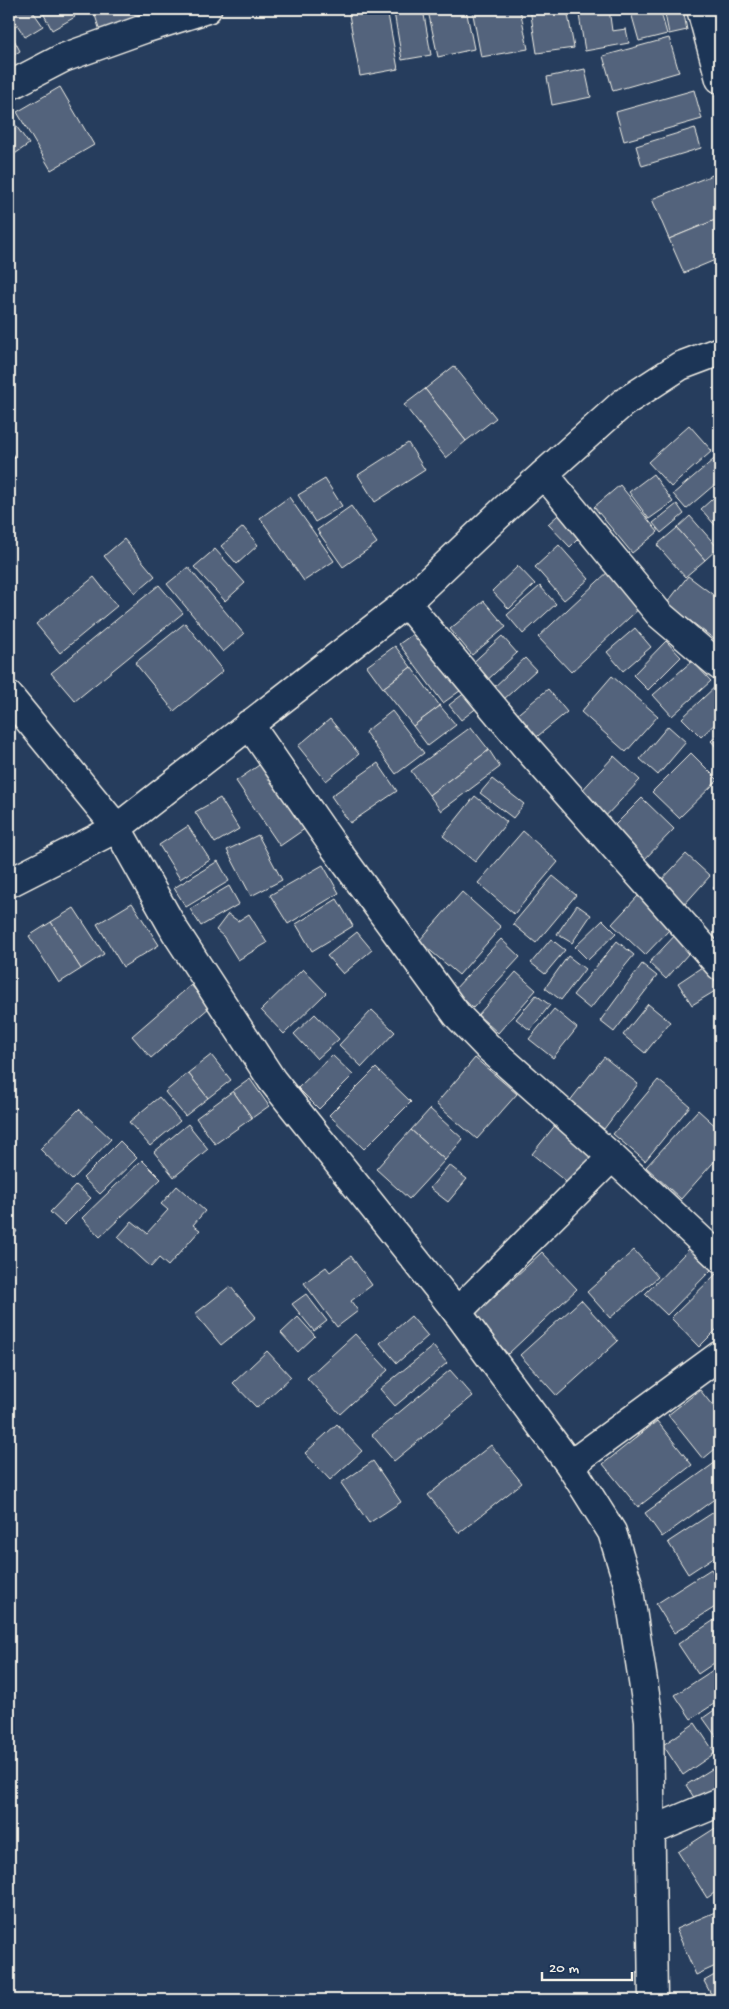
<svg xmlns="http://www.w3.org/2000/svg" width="729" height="2009" font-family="'Gochi Hand',sans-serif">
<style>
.building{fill:#52647b;stroke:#f4f1e8}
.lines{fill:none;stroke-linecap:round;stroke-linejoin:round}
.minor-casing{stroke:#f4f1e8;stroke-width:31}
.minor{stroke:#1d3557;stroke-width:28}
</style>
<rect width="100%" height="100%" fill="#263d5d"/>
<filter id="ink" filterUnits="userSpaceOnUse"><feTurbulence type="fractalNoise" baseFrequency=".02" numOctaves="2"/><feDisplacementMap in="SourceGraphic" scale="10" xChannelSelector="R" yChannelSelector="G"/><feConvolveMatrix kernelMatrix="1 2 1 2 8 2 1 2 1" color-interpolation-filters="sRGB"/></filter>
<g filter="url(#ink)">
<g class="building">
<path d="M9,9H31L43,26L25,37L9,12Z"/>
<path d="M41,9H70L75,17L52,30Z"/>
<path d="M93,9H143L146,17L100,31Z"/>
<path d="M348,9H387L398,69L360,76Z"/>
<path d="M412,9H423L431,55L402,60L394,12Z"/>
<path d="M440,9H466L474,49L438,57L428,11Z"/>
<path d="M472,9H520L528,49L481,57Z"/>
<path d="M530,9H567L574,48L537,53Z"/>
<path d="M578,9H609L612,31L626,29L629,43L585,51Z"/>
<path d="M630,9H660L667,34L639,41Z"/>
<path d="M664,9H683L687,30L669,34Z"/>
<path d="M9,30L20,51L9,58Z"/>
<path d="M669,38L679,72L613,91L603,56Z"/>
<path d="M585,69L591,97L552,105L547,77Z"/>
<path d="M60,87L94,145L51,170L17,112Z"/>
<path d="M694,90L702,119L624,141L616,112Z"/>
<path d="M9,116L29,144L9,158Z"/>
<path d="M695,128L701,148L642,166L636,146Z"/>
<path d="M715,174L720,187V218L669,239L652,199Z"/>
<path d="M720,218V258L684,273L669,239Z"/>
<path d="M454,366L496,418L466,441L425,389Z"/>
<path d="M425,389L466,441L446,458L404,405Z"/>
<path d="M689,425L712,451L671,487L648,462Z"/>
<path d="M408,443L425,470L375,502L358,475Z"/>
<path d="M9,450L15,457L9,463Z"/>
<path d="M720,454V480L686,509L673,494Z"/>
<path d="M653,474L673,502L649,519L629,492Z"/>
<path d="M325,479L342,506L315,522L298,495Z"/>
<path d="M620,485L658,532L632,553L594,507Z"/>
<path d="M720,492V531L701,509Z"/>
<path d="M289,497L334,561L304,581L260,518Z"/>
<path d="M677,504L684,514L661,533L653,523Z"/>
<path d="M351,506L377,543L343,567L317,530Z"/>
<path d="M567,507L588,529L570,547L548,524Z"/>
<path d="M690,516L718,548L705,560L677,528Z"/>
<path d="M243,527L258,545L237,564L221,546Z"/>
<path d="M677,528L705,560L685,577L657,545Z"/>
<path d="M124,539L155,576L135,593L104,556Z"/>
<path d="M559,545L589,579L564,600L535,567Z"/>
<path d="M215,549L245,583L225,601L194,567Z"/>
<path d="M518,566L535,584L509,609L492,591Z"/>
<path d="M188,567L244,634L223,652L167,584Z"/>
<path d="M611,569L644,604L571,672L538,637Z"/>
<path d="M688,576L720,600V639L718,642L667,603Z"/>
<path d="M94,577L117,606L60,653L36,624Z"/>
<path d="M159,585L183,613L75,701L51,673Z"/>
<path d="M540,586L556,604L523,634L507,615Z"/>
<path d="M484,601L506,627L472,655L450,629Z"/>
<path d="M185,623L223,671L174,711L135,663Z"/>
<path d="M635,628L651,647L623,671L607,652Z"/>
<path d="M420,629L464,688L443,703L399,644Z"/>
<path d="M502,636L517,653L484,683L469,666Z"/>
<path d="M666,641L681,657L648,690L633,675Z"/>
<path d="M395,646L411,667L383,688L367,666Z"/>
<path d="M525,658L536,670L503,700L492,689Z"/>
<path d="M692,661L711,681L672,716L653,695Z"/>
<path d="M411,667L440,706L413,726L383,688Z"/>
<path d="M612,676L658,716L626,752L581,712Z"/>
<path d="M720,682V719L701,737L682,718Z"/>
<path d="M548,689L567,712L533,740L514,717Z"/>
<path d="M466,692L478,707L461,720L449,705Z"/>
<path d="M440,706L456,725L428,746L413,726Z"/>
<path d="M392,711L424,753L396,774L365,732Z"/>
<path d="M330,719L359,754L326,781L298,746Z"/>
<path d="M668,726L686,742L658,775L640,759Z"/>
<path d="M471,727L489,750L429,795L411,771Z"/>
<path d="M720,732V751L711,741Z"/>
<path d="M489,750L500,767L441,811L429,795Z"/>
<path d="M691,753L718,780L679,818L652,792Z"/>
<path d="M614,756L640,780L601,821L576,797Z"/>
<path d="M265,761L309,826L280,846L236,781Z"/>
<path d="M378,763L397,791L350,823L331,796Z"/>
<path d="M492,779L524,804L513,818L480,793Z"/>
<path d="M9,783L14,792L9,796Z"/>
<path d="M475,796L507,822L475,862L443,836Z"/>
<path d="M220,798L239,829L215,843L195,812Z"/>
<path d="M642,798L674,829L639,865L607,833Z"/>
<path d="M188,826L210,860L180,879L159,845Z"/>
<path d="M523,831L558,862L514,914L478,883Z"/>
<path d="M258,835L282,880L251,896L227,850Z"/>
<path d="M686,854L710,876L684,905L659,883Z"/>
<path d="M218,861L229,881L186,907L174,888Z"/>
<path d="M323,865L339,893L288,924L270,895Z"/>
<path d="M553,876L576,895L536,943L513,924Z"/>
<path d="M720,881V895L713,888Z"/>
<path d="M229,886L239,904L201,926L190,909Z"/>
<path d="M462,892L501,927L459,975L419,941Z"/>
<path d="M638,896L671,928L645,955L612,924Z"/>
<path d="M337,899L353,926L312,951L296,924Z"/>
<path d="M132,903L159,945L123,967L97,924Z"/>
<path d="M577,905L591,915L572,943L557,934Z"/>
<path d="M74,908L104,954L81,969L51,922Z"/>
<path d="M228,914L238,921L249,914L267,943L238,960L223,936L216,930Z"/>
<path d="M603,920L616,933L588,960L575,947Z"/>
<path d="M51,922L81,969L59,983L29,936Z"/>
<path d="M680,930L696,945L666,979L649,963Z"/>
<path d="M357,932L372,950L343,974L327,956Z"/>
<path d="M501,939L520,957L473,1008L454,990Z"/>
<path d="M551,939L565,950L545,974L531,963Z"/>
<path d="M617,941L634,955L590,1009L573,995Z"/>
<path d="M568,956L585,969L561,1000L545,988Z"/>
<path d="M642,964L657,976L614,1032L600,1021Z"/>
<path d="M705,965L720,988L692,1005L678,983Z"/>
<path d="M303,969L326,993L284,1034L261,1010Z"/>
<path d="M516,972L536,990L498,1033L478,1015Z"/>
<path d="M191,985L210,1007L151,1058L132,1036Z"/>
<path d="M536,995L550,1005L530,1030L516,1019Z"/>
<path d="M648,1004L670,1022L645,1053L623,1035Z"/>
<path d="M554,1009L577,1028L553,1058L529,1039Z"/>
<path d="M372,1010L395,1032L362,1067L339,1045Z"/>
<path d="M315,1014L339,1039L317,1059L294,1034Z"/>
<path d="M211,1055L231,1080L208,1098L188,1073Z"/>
<path d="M332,1055L353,1075L319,1109L298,1088Z"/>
<path d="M604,1057L638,1084L604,1129L569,1102Z"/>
<path d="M475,1058L517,1094L477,1139L436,1104Z"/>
<path d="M376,1068L411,1102L364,1149L329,1115Z"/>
<path d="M188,1073L208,1098L185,1116L165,1092Z"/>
<path d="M250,1079L269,1106L252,1118L233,1091Z"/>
<path d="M658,1080L690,1106L645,1161L613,1134Z"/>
<path d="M233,1091L252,1118L215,1144L196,1118Z"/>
<path d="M159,1097L180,1121L150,1146L129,1122Z"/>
<path d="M79,1109L111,1139L72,1180L40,1149Z"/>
<path d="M430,1109L463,1139L445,1160L411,1130Z"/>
<path d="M698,1110L720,1130V1155L681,1199L646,1167Z"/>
<path d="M557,1123L596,1155L571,1186L532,1154Z"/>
<path d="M188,1124L208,1149L174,1177L154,1152Z"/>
<path d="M411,1130L445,1160L409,1199L376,1169Z"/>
<path d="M120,1141L137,1158L100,1194L83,1178Z"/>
<path d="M142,1160L161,1179L100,1237L82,1218Z"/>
<path d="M449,1165L467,1179L448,1202L430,1188Z"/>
<path d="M76,1185L91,1198L64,1225L50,1212Z"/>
<path d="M177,1186L205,1211L193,1225L200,1230L168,1266L159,1258L151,1267L118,1237L132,1221L147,1233L168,1210L161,1204Z"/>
<path d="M9,1225L17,1231L9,1243Z"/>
<path d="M689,1249L711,1270L667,1315L645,1294Z"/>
<path d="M634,1250L658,1277L610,1318L587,1292Z"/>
<path d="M542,1252L577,1289L508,1354L473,1316Z"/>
<path d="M351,1256L372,1285L351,1301L358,1311L337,1327L304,1283L326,1267L330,1272Z"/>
<path d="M720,1270V1326L699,1347L671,1318Z"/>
<path d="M230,1286L256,1317L221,1345L195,1314Z"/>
<path d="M306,1294L327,1321L314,1331L292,1304Z"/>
<path d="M581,1300L618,1341L557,1396L520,1355Z"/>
<path d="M411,1316L428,1336L397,1363L380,1343Z"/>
<path d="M298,1317L315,1336L298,1352L281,1333Z"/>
<path d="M355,1334L388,1370L340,1414L307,1378Z"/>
<path d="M433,1346L447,1363L395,1406L380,1389Z"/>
<path d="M267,1351L291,1377L257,1408L233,1383Z"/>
<path d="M450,1370L473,1396L394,1461L372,1435Z"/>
<path d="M700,1390L720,1415V1445L703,1459L668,1415Z"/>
<path d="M657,1421L692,1465L638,1507L603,1464Z"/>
<path d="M337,1424L362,1451L330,1480L305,1453Z"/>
<path d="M491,1445L522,1483L459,1533L428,1495Z"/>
<path d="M373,1461L401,1502L369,1523L341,1483Z"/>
<path d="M716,1462L720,1469V1495L662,1537L645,1513Z"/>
<path d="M720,1508V1553L688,1574L668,1542Z"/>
<path d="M711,1569L720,1584V1604L674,1633L656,1604Z"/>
<path d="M719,1617L720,1659L698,1674L678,1644Z"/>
<path d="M720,1665V1681L713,1670Z"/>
<path d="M713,1670L720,1681V1700L691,1719L675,1695Z"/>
<path d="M720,1706V1742L703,1718Z"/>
<path d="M695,1723L715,1753L683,1775L663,1745Z"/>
<path d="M720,1764V1795L700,1807L686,1785Z"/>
<path d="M720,1825V1889L707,1898L678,1852Z"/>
<path d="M715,1912L720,1924V1964L696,1975L676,1929Z"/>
<path d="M720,1972V2000H714L704,1981Z"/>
</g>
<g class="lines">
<defs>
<g id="minor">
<path d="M701,9L720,79"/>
<path d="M9,86L63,58L144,29L207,9"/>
<path d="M544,474L660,615L720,666"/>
<path d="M406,603L527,748L720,966"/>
<path d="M9,696L117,828L175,931L272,1080L457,1312L570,1465L612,1532L628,1584L649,1720L653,2000"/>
<path d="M249,724L332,844L457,1015L487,1046L612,1157L720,1258"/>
<path d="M9,883L117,828L406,603L507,507L623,403L680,366L720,351"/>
<path d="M457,1312L612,1157"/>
<path d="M570,1465L720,1355"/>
<path d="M651,1831L720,1802"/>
</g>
</defs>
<use href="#minor" class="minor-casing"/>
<use href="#minor" class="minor"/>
</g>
</g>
<rect width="729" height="2009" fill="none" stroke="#1d3557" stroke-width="30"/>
<rect x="15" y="15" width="699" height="1979" fill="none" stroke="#f4f1e8" stroke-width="2" filter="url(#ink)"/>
<path d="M542 1972v8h90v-8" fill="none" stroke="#f4f1e8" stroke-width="2.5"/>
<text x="549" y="1972" font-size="15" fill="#f4f1e8" stroke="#1d3557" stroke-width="4" paint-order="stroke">20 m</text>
</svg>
